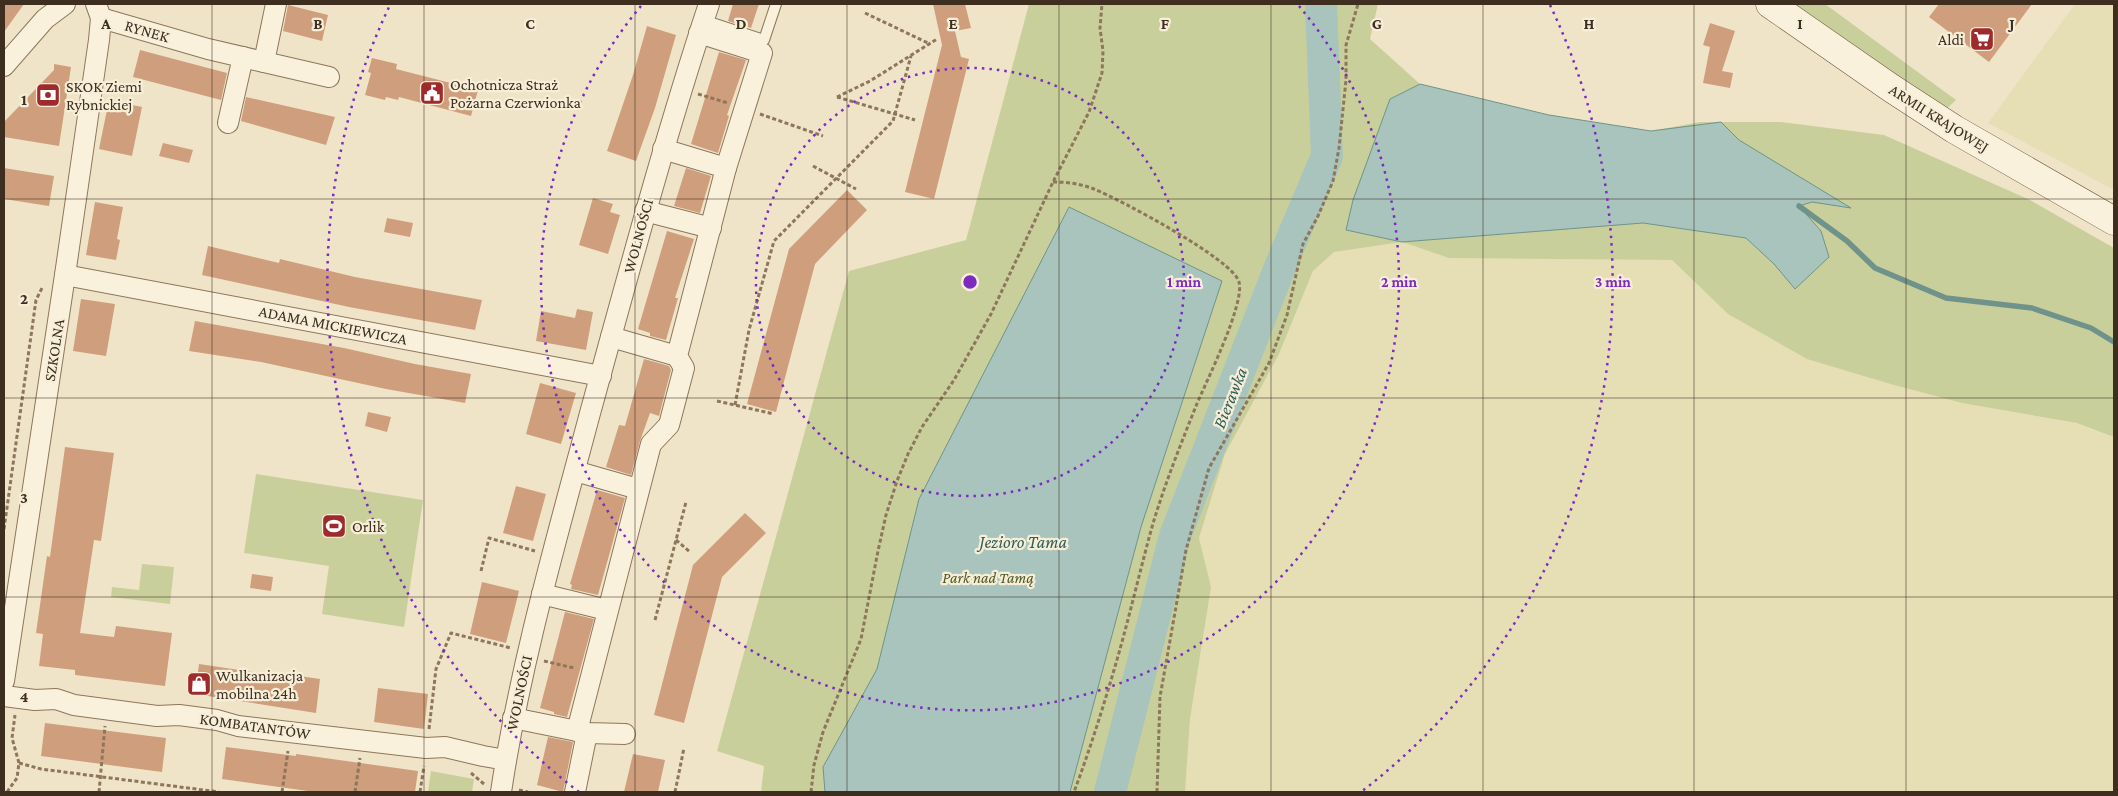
<svg xmlns="http://www.w3.org/2000/svg" width="2118" height="796" font-family="'Crimson Pro',serif">
<style>
.farmland{fill:#e6deb5}
.green{fill:#c9cf9b}
.water{fill:#a9c4bc;stroke:#6f938a}
.lines{fill:none;stroke-linecap:round;stroke-linejoin:round}
.stream{stroke:#6f938a;stroke-width:5.5}
.river{stroke:#a9c4bc;stroke-width:32}
.building{fill:#cf9f7d}
.lane-casing{stroke:#8d765c;stroke-width:12}
.street-casing{stroke:#8d765c;stroke-width:22}
.secondary-casing{stroke:#6f573f;stroke-width:29}
.path{stroke:#8d765c;stroke-width:3;stroke-dasharray:4 2.5;stroke-linecap:butt}
.lane{stroke:#faf1dc;stroke-width:10}
.street{stroke:#faf1dc;stroke-width:20}
.secondary{stroke:#faf1dc;stroke-width:28}
.grid{fill:none;stroke:#3d2e20;stroke-width:1;stroke-opacity:0.55}
.ring{fill:none;stroke:#7b2cbf;stroke-width:2.5;stroke-dasharray:2.5 5}
.labels{text-anchor:middle;dominant-baseline:central;stroke-width:4.5;stroke-linejoin:round;paint-order:stroke}
.street-label{font-size:16px;fill:#3d2e20;stroke:#f7eed8}
.poi-label{font-size:16px;fill:#3d2e20;stroke:#f7eed8;text-anchor:start}
.park-label{font-size:16px;font-style:italic;fill:#4d5a26;stroke:#f7eed8}
.water-label{font-size:18px;font-style:italic;fill:#2f5d5a;stroke:#f7eed8}
.grid-label{font-size:16px;text-anchor:middle;font-weight:bold;fill:#3d2e20;stroke:#f7eed8;stroke-width:4.5;stroke-linejoin:round;paint-order:stroke}
.centre{fill:#7b2cbf;stroke:#f7eed8;stroke-width:2.5}
.ring-label{font-size:15px;text-anchor:middle;font-weight:bold;fill:#7b2cbf;stroke:#f7eed8;stroke-width:4.5;stroke-linejoin:round;paint-order:stroke}
</style>
<rect width="100%" height="100%" fill="#f0e4c8"/>
<g class="farmland">
<path d="M2075,4H2114V190L1988,123Z"/>
<path d="M1402,242L1449,258L1672,260L1728,314L1894,385L1962,403L2077,423L2114,437V792H1185L1190,719L1211,587L1199,538L1225,454L1279,354L1313,271L1334,252Z"/>
</g>
<g class="green">
<path d="M1029,4H1378L1370,39L1420,84L1390,99L1347,230L1402,242L1642,223L1746,238L1775,264L1795,289L1821,231L1799,206L1812,202L1849,207L1798,177L1651,131L1700,122H1781L1884,135L2030,200L2114,248V437L2077,423L1962,403L1894,385L1807,359L1728,314L1672,260L1449,258L1402,242L1334,252L1313,271L1279,354L1225,454L1199,538L1211,587L1190,719L1185,792H761L764,766L717,751L849,271L966,240Z"/>
<path d="M1786,4H1825L1956,100L1944,111Z"/>
<path d="M256,474L423,500L404,627L322,614L329,566L244,553Z"/>
<path d="M142,564L174,567L170,604L111,597L112,587L139,590Z"/>
<path d="M431,771L474,779L472,792H428Z"/>
</g>
<g class="water">
<path d="M1420,84L1549,115L1651,131L1721,122L1739,140L1851,208L1812,202L1799,206L1821,231L1829,257L1795,289L1774,264L1746,238L1643,223L1402,242L1346,230L1353,200L1390,99Z"/>
<path d="M1069,207L1222,281L1141,527L1070,792H825L823,767L877,669L919,499Z"/>
</g>
<g class="lines">
<path class="stream" d="M1799,206L1847,241L1875,268L1946,298L2032,308L2091,328L2114,342"/>
<path class="river" d="M1110,792L1175,536L1280,267L1327,156L1321,4"/>
</g>
<g class="building">
<path d="M4,4H24L4,32Z"/>
<path d="M733,4H759L751,28L728,21Z"/>
<path d="M933,4H965L971,28L955,31L961,57L969,59L934,199L905,192L942,45Z"/>
<path d="M1939,4H2032L1989,62L1929,17Z"/>
<path d="M288,5L328,15L322,41L283,31Z"/>
<path d="M1710,23L1735,31L1722,71L1733,73L1730,88L1703,83L1710,47L1703,45Z"/>
<path d="M647,26L676,35L655,108L636,161L607,151L633,75Z"/>
<path d="M140,50L227,73L221,100L133,77Z"/>
<path d="M719,52L746,60L727,115L729,116L718,153L691,144Z"/>
<path d="M372,58L397,64L396,69L478,90L471,116L399,97L398,100L386,97L385,100L365,95L371,73L368,72Z"/>
<path d="M54,64L71,67L59,146L4,137V122L54,70Z"/>
<path d="M246,97L335,117L326,145L241,121Z"/>
<path d="M109,100L142,107L132,156L99,149Z"/>
<path d="M163,143L193,150L189,163L159,156Z"/>
<path d="M4,168L54,176L49,206L4,199Z"/>
<path d="M686,168L711,176L700,213L674,206Z"/>
<path d="M847,190L867,210L815,264L776,412L747,404L789,249Z"/>
<path d="M593,198L613,204L610,212L620,215L608,254L579,245Z"/>
<path d="M95,202L123,207L117,239L120,240L116,260L86,255Z"/>
<path d="M387,218L413,223L410,237L384,232Z"/>
<path d="M667,231L694,239L675,298H678L666,340L650,336V333L638,329Z"/>
<path d="M208,246L279,263L280,259L355,277L482,300L475,330L349,307L202,275Z"/>
<path d="M81,299L115,304L106,356L73,351Z"/>
<path d="M577,309L593,312L586,350L536,341L541,311L575,318Z"/>
<path d="M195,321L344,348L415,364L471,374L465,403L386,389L261,362L189,351Z"/>
<path d="M644,359L669,366L671,370L659,416L650,413L640,441L631,475L606,467L619,425L625,426Z"/>
<path d="M540,383L576,393L561,444L526,434Z"/>
<path d="M368,412L391,417L387,432L365,426Z"/>
<path d="M65,447L114,453L101,541L94,540L80,633L114,637L116,626L172,633L165,686L75,675V670L39,666L43,634L36,633L47,556L50,557Z"/>
<path d="M516,486L546,494L533,541L503,533Z"/>
<path d="M597,490L625,498L598,595L571,589L572,585L570,584Z"/>
<path d="M745,513L766,533L722,577L684,723L654,715L693,565Z"/>
<path d="M252,574L273,577L271,591L250,588Z"/>
<path d="M482,582L519,591L506,643L470,634Z"/>
<path d="M565,612L594,619L567,717L554,714V712L540,708Z"/>
<path d="M199,664L272,675V672L320,679L316,713L195,694Z"/>
<path d="M378,688L428,694L424,729L374,722Z"/>
<path d="M45,723L166,738L162,772L41,756Z"/>
<path d="M548,737L573,742L563,792L537,785Z"/>
<path d="M226,747L296,756V754L418,771L415,792H315L222,779Z"/>
<path d="M633,754L665,760L658,792H624Z"/>
</g>
<g class="lines">
<defs>
<path id="lane" d="M703,20L764,40L776,4"/>
<g id="street">
<path d="M101,18L208,49L264,62L276,4"/>
<path d="M264,62L329,77"/>
<path d="M4,66L45,19L65,4"/>
<path d="M228,123L243,57"/>
<path d="M663,149L726,168"/>
<path d="M645,211L711,228"/>
<path d="M65,275L601,376"/>
<path d="M611,337L677,356"/>
<path d="M575,471L638,489"/>
<path d="M542,594L607,610"/>
<path d="M4,681L65,275L99,40L101,18L96,4"/>
<path d="M4,696L35,700L56,699L74,705L157,716L179,715L217,720L238,726L426,748L445,747L483,756L506,760"/>
<path d="M513,718L587,733L625,734"/>
<path d="M577,731L651,444L669,425L684,368L677,356L726,168L762,53L699,33"/>
<path d="M501,792C520,665 556,541 589,417C627,279 664,140 709,4"/>
<path d="M575,792L587,733"/>
</g>
<path id="secondary" d="M1770,4L1891,88L1954,129L2114,221"/>
</defs>
<use href="#lane" class="lane-casing"/>
<use href="#street" class="street-casing"/>
<use href="#secondary" class="secondary-casing"/>
<g class="path">
<path d="M865,13L930,44"/>
<path d="M698,94L728,103"/>
<path d="M837,97L870,81L937,39"/>
<path d="M837,97L915,120"/>
<path d="M760,114L823,136"/>
<path d="M813,166L856,189"/>
<path d="M1053,182C1068,182 1081,184 1094,189C1119,199 1234,260 1239,282C1245,304 1206,382 1196,406C1180,446 1164,486 1152,527C1139,574 1128,623 1114,670C1102,711 1089,752 1074,792"/>
<path d="M717,401L774,414"/>
<path d="M735,405L749,330L774,241L893,121L911,56"/>
<path d="M4,529L36,300L43,286"/>
<path d="M676,540L690,552"/>
<path d="M481,571L489,538L535,551"/>
<path d="M655,620L686,502"/>
<path d="M544,661L574,668"/>
<path d="M429,729L436,669L451,633L511,648"/>
<path d="M19,763L41,769L219,792"/>
<path d="M471,773L484,784"/>
<path d="M519,790L528,792"/>
<path d="M7,792L17,778L19,763L12,738L15,715"/>
<path d="M99,792L105,726"/>
<path d="M282,792L288,751"/>
<path d="M355,792L360,758"/>
<path d="M420,792L424,766"/>
<path d="M675,792L684,748"/>
<path d="M811,792L814,765L823,732L861,639L878,551L886,515L897,481L908,454L922,427L954,380L991,314L1053,182L1089,112L1102,73L1103,51L1100,28L1102,4"/>
<path d="M1157,792L1160,697L1186,550L1209,468L1269,363L1287,315L1303,244L1318,216L1333,181L1339,148L1346,80V45L1358,4"/>
</g>
<use href="#lane" class="lane"/>
<use href="#street" class="street"/>
<use href="#secondary" class="secondary"/>
</g>
<path class="grid" d="M212,4V792M424,4V792M635,4V792M847,4V792M1059,4V792M1271,4V792M1483,4V792M1694,4V792M1906,4V792M4,199H2114M4,398H2114M4,597H2114"/>
<g class="ring">
<circle cx="970" cy="282" r="214"/>
<path d="M1299 6A429 429 0 1 1 641 6"/>
<path d="M579 792A643 643 0 0 1 390 5M1550 5A643 643 0 0 1 1361 792"/>
</g>
<defs>
<symbol id="supermarket-square" viewBox="-11 -11 22 22"><rect x="-9" y="-9" width="18" height="18" rx="4" fill="#9e2a2b" stroke="#f7eed8"/><path d="M-6-5.5h2.5l.6 2H6L4.5 2H-2.5L-4.4-4H-6ZM-1.5 3.2a1.3 1.3 0 1 0 .1 0ZM3 3.2a1.3 1.3 0 1 0 .1 0Z" fill="#fff"/></symbol>
<symbol id="civic-square" viewBox="-11 -11 22 22"><rect x="-9" y="-9" width="18" height="18" rx="4" fill="#9e2a2b" stroke="#f7eed8"/><path d="M-.6-6.5H3V-4.5H.6V-3L4-1V1h2V6H-6V1h2V-1L-.6-3ZM-1.2 2.5V6h2.4V2.5Z" fill="#fff"/></symbol>
<symbol id="bank-square" viewBox="-11 -11 22 22"><rect x="-9" y="-9" width="18" height="18" rx="4" fill="#9e2a2b" stroke="#f7eed8"/><path d="M-6-4H6V4H-6ZM0-2.3a2.3 2.3 0 1 0 0 4.6a2.3 2.3 0 1 0 0-4.6Z" fill="#fff"/></symbol>
<symbol id="stadium-square" viewBox="-11 -11 22 22"><rect x="-9" y="-9" width="18" height="18" rx="4" fill="#9e2a2b" stroke="#f7eed8"/><path d="M0-5a6.5 5 0 1 0 0 10a6.5 5 0 1 0 0-10ZM-3.5-1.8h7v3.6h-7Z" fill="#fff"/></symbol>
<symbol id="shop-square" viewBox="-11 -11 22 22"><rect x="-9" y="-9" width="18" height="18" rx="4" fill="#9e2a2b" stroke="#f7eed8"/><path d="M-5-2.5h2.3a2.7 3.5 0 0 1 5.4 0H5L5.5 6h-11ZM-1.5-2.5h3a1.5 2.3 0 0 0-3 0Z" fill="#fff"/></symbol>
</defs>
<g fill-rule="evenodd">
<use href="#supermarket-square" x="1968" y="25" width="28" height="28"/>
<use href="#civic-square" x="418" y="79" width="28" height="28"/>
<use href="#bank-square" x="34" y="81" width="28" height="28"/>
<use href="#stadium-square" x="320" y="512" width="28" height="28"/>
<use href="#shop-square" x="185" y="670" width="28" height="28"/>
</g>
<g class="labels">
<g class="street-label">
<text transform="translate(147 31) rotate(16)">RYNEK</text>
<text transform="translate(1939 118) rotate(32)">ARMII KRAJOWEJ</text>
<text transform="translate(638 236) rotate(-75)">WOLNOŚCI</text>
<text transform="translate(333 325) rotate(11)">ADAMA MICKIEWICZA</text>
<text transform="translate(54 350) rotate(-81)">SZKOLNA</text>
<text transform="translate(519 693) rotate(-78)">WOLNOŚCI</text>
<text transform="translate(255 726) rotate(8)">KOMBATANTÓW</text>
</g>
<g class="poi-label">
<text x="1964" y="39" text-anchor="end">Aldi</text>
<text x="450" y="84">Ochotnicza Straż<tspan x="450" dy="18">Pożarna Czerwionka</tspan></text>
<text x="66" y="86">SKOK Ziemi<tspan x="66" dy="18">Rybnickiej</tspan></text>
<text x="352" y="526">Orlik</text>
<text x="216" y="675">Wulkanizacja<tspan x="216" dy="18">mobilna 24h</tspan></text>
</g>
<g class="park-label">
<text x="988" y="577">Park nad Tamą</text>
</g>
<g class="water-label">
<text transform="translate(1230 398) rotate(-68)">Bierawka</text>
<text x="1023" y="542">Jezioro Tama</text>
</g>
</g>
<g class="grid-label">
<text x="106" y="29">A</text>
<text x="318" y="29">B</text>
<text x="530" y="29">C</text>
<text x="741" y="29">D</text>
<text x="953" y="29">E</text>
<text x="1165" y="29">F</text>
<text x="1377" y="29">G</text>
<text x="1589" y="29">H</text>
<text x="1800" y="29">I</text>
<text x="2012" y="29">J</text>
<text x="24" y="105">1</text>
<text x="24" y="304">2</text>
<text x="24" y="503">3</text>
<text x="24" y="702">4</text>
</g>
<circle cx="970" cy="282" r="8" class="centre"/>
<g class="ring-label">
<text x="1184" y="287">1 min</text>
<text x="1399" y="287">2 min</text>
<text x="1613" y="287">3 min</text>
</g>
<rect width="2118" height="796" fill="none" stroke="#3d2e20" stroke-width="10"/>
</svg>
